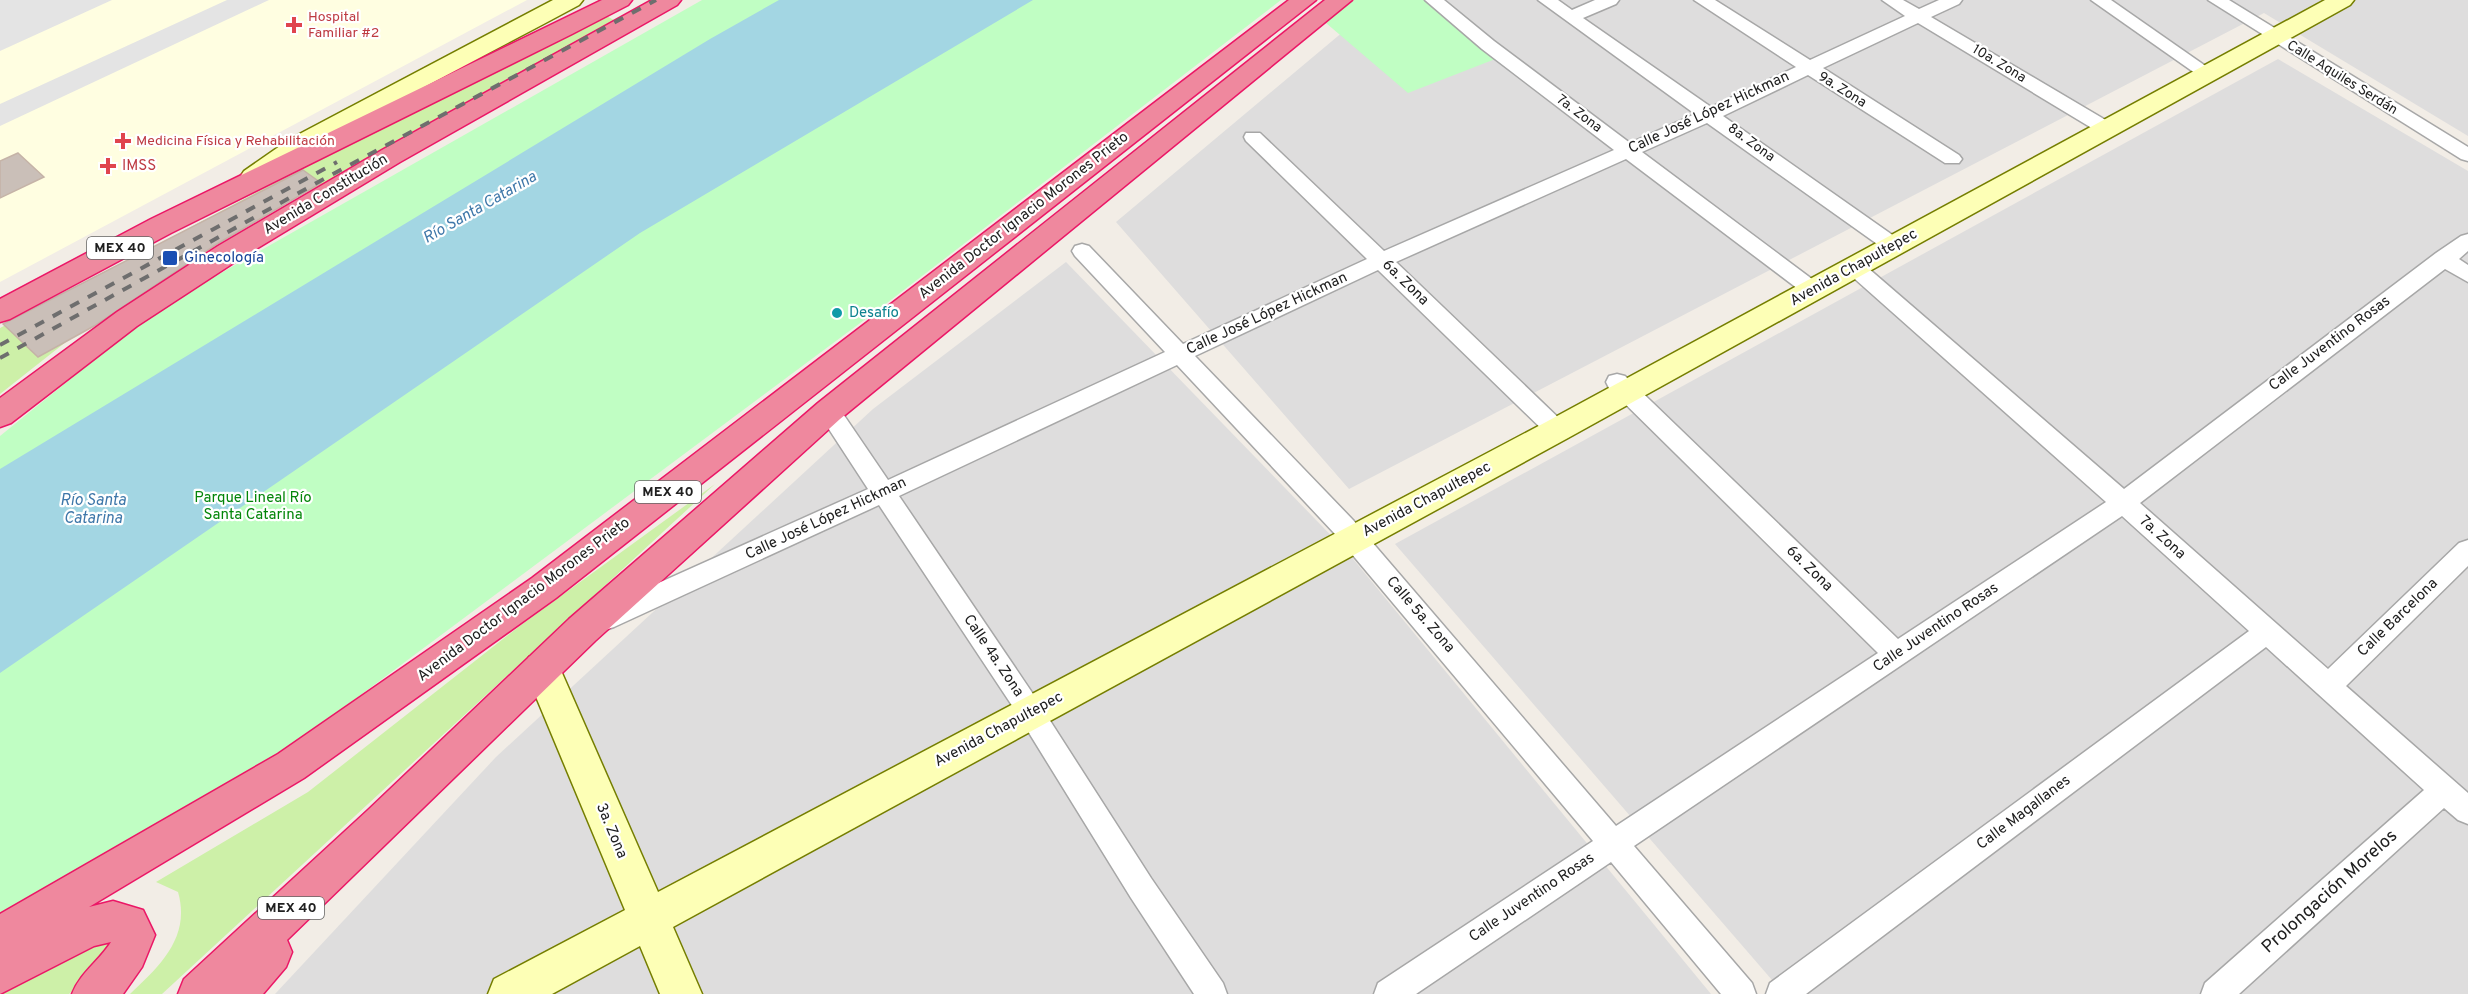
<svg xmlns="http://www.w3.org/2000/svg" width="2468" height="994" font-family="Overpass,sans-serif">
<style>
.residential{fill:#dedddd}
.education{fill:#fffee1}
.grass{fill:#cdf0a8}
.park{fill:#c0fec3}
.parking{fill:#e4e4e4}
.water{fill:#a3d6e3}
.building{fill:#cabfb8;stroke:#c5b3a7;stroke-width:1.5}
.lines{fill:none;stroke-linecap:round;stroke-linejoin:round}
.street-casing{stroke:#a7a7a7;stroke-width:3}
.secondary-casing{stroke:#757e00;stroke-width:3}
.highway-casing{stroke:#eb1766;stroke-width:3}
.street{fill:#fff;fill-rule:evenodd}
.secondary{fill:#fdffb6;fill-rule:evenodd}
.highway{fill:#ef889e;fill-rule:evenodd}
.rail{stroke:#6e6e6e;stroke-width:4;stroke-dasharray:10 10;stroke-linecap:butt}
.health-dot{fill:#e0444e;stroke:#fff;stroke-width:2}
.transit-dot{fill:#1a4fb4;stroke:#fff;stroke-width:2}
.culture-dot{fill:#0f9aa8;stroke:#fff;stroke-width:2}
.labels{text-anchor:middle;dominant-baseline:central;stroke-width:4.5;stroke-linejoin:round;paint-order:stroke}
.far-health-label{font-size:14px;fill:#be3a42;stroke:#fff;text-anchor:start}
.far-street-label{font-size:14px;fill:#202020;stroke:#fff}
.shield{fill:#fff;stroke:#636363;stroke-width:1.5}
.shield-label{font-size:14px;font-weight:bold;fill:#202020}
.street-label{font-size:15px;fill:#202020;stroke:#fff}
.health-label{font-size:15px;fill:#be3a42;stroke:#fff;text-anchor:start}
.transit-label{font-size:15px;fill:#164399;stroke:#fff;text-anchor:start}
.culture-label{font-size:15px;fill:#0d838f;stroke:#fff;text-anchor:start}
.park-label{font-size:15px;fill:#038509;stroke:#fff}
.water-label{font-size:16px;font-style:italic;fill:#3e77a9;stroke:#fff}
.near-street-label{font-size:18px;fill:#202020;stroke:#fff}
</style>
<rect width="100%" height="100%" fill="#f2ede6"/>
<g class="residential">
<path d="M1381,0H2468V136L2264,13L1349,489L1116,222Z"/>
<path d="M2278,59L2468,171V994H1784L1395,544Z"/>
<path d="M1066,262L1349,554L1711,994H275L496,757L873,409Z"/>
</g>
<path class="education" d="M0,0H527L0,282Z"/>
<g class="grass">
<path d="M603,14L621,24L416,136L266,213L76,334L0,394V328L297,171Z"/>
<path d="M715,484L162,994H130C160,966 191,937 178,892L156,882L308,792L521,625Z"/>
<path d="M96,938L109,941L110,956L69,994H1Z"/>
</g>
<g class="park">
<path d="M702,0H1281L883,306L280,755L0,915V436L130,331L207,281Z"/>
<path d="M1340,0H1434L1503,56L1408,93L1319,17Z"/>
</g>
<g class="parking">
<path d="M0,0H112L0,51Z"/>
<path d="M227,0H269L0,126V104Z"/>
</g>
<path class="water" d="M779,0H1033L640,233L0,673V469L710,39Z"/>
<g class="building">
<path d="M18,153L44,177L0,198V161Z"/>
<path d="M303,170L321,183L217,244L94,326L38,357L3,324Z"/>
</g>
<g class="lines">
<defs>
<g id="street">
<path d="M1425,0H1444L1494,41L1630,143L1695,114L1538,0H1558L1572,10L1595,0H1619L1616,4L1583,18L1711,107L1796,67L1694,0H1715L1810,60L1905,16L1882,0H1903L1919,9L1939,0H1962L1959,4L1931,17L2114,125L2116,129L2114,133H2100L1918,23L1823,68L1959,155L1962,159L1959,163H1945L1808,75L1723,116L1901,241L1904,246L1901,251L1894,253L1887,251L1707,123L1642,152L1820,285L1824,290L1820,295L1813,297L1806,295L1626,159L1396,262L1565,424L1569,430L1565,436L1557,439L1549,436L1378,270L1195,356L1353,520L1616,826L1878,653L1609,388L1606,382L1609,376L1617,374L1625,376L1898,639L2106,502L1847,272L1844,267L1847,262L1854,260L1861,262L2124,489L2436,253L2461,236L2468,234V251L2459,259L2468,265V282L2445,269L2140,503L2328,669L2459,543L2468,540V566L2346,686L2468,793V824L2458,820L2444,808L2239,994H2201L2205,983L2424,790L2266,647L1806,994H1766L1770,983L2249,631L2122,516L1634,846L1752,983L1756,994H1721L1611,862L1416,994H1374L1378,983L1593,841L1335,534L1177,365L899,496L1031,691L1151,878L1223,983L1227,994H1194L1131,898L1013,707L879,505L614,627L605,630L596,627L592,619L596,611L868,489L821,417L818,411L821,405L829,402L837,405L888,480L1165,352L1075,256L1072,251L1075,246L1082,244L1089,246L1183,344L1367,259L1246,141L1244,137L1246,133H1260L1384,251L1614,150L1482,49Z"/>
<path d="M2091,0H2111L2217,74L2214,78H2202Z"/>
<path d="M2208,0H2229L2468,147V161L2461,159Z"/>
</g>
<g id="secondary">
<path d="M553,0H583L579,5C490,53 398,99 310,150C290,162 268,190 244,183L240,177L244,171L290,139Z"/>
<path d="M2325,0H2354L2350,5L1568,438L673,927L702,994H660L640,946L552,994H488L494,979L625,910L524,668L529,657L542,652L555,657L658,892L1546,422Z"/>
</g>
<g id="highway">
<path d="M602,0H632L628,5L572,34L171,233L10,319L0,322V299L151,219Z"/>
<path d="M652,0H681L677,5L400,162L238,260L137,326L11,423L0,427V398L117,312L218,246L382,150Z"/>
<path d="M1289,0H1316L556,598L304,778L89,907L113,901L143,910L155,935L142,967L123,994H72C80,973 99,961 111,942L94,946L0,994V914L278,754L532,578Z"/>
<path d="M1325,0H1352L840,419L595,641L287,940L292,952L286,967L263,994H178L184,979L368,810L569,619L818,403Z"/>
</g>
</defs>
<use href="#street" class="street-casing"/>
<use href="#secondary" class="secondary-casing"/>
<use href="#highway" class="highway-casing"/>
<use href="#street" class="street"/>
<use href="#secondary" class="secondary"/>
<use href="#highway" class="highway"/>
<g class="rail">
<path d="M0,345L337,162"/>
<path d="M0,358L322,180L656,0"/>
</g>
</g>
<g class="health-dot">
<path d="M291 16h6v6h6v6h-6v6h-6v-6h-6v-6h6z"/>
<path d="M120 132h6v6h6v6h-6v6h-6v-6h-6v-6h6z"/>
<path d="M105 157h6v6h6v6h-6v6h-6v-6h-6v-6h6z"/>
</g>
<rect class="transit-dot" x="162" y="250" width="16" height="16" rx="3"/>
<circle class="culture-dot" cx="837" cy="313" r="6"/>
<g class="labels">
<g class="far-health-label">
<text x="308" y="17">Hospital<tspan x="308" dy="16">Familiar #2</tspan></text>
<text x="136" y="141">Medicina Física y Rehabilitación</text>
</g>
<g class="far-street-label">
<text transform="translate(1999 64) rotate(31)">10a. Zona</text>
<text transform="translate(2342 78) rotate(32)">Calle Aquiles Serdán</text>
<text transform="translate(1842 90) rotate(32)">9a. Zona</text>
<text transform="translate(1579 114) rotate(37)">7a. Zona</text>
<text transform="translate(1751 143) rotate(36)">8a. Zona</text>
</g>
<g class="shield">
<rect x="87" y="237" width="66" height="22" rx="4.5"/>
<rect x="635" y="481" width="66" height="22" rx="4.5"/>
<rect x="258" y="897" width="66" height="22" rx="4.5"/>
</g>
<g class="shield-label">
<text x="120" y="248">MEX 40</text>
<text x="668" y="492">MEX 40</text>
<text x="291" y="908">MEX 40</text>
</g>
<g class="street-label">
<text transform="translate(1709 113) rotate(-25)">Calle José López Hickman</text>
<text transform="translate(326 195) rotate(-31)">Avenida Constitución</text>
<text transform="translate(1024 216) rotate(-38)">Avenida Doctor Ignacio Morones Prieto</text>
<text transform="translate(1854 268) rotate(-29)">Avenida Chapultepec</text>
<text transform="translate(1405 283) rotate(44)">6a. Zona</text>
<text transform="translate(1267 314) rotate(-25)">Calle José López Hickman</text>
<text transform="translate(2330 344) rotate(-37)">Calle Juventino Rosas</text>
<text transform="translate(1427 500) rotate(-28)">Avenida Chapultepec</text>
<text transform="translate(826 519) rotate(-25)">Calle José López Hickman</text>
<text transform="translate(2162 538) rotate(42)">7a. Zona</text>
<text transform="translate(1809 569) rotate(44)">6a. Zona</text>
<text transform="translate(524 600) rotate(-37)">Avenida Doctor Ignacio Morones Prieto</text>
<text transform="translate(1420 615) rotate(49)">Calle 5a. Zona</text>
<text transform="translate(2398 618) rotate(-44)">Calle Barcelona</text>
<text transform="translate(1936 628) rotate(-34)">Calle Juventino Rosas</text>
<text transform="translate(993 656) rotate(56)">Calle 4a. Zona</text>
<text transform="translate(999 730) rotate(-28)">Avenida Chapultepec</text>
<text transform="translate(2024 813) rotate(-37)">Calle Magallanes</text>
<text transform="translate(611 831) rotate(67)">3a. Zona</text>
<text transform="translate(1532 898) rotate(-34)">Calle Juventino Rosas</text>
</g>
<g class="health-label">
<text x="122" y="166">IMSS</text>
</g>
<g class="transit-label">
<text x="184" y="258">Ginecología</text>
</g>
<g class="culture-label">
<text x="849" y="313">Desafío</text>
</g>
<g class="park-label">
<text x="253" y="498">Parque Lineal Río<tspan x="253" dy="17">Santa Catarina</tspan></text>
</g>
<g class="water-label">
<text transform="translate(480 208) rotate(-30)">Río Santa Catarina</text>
<text x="93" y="501">Río Santa<tspan x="93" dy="18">Catarina</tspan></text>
</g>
<g class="near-street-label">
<text transform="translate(2330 892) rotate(-42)">Prolongación Morelos</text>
</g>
</g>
</svg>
